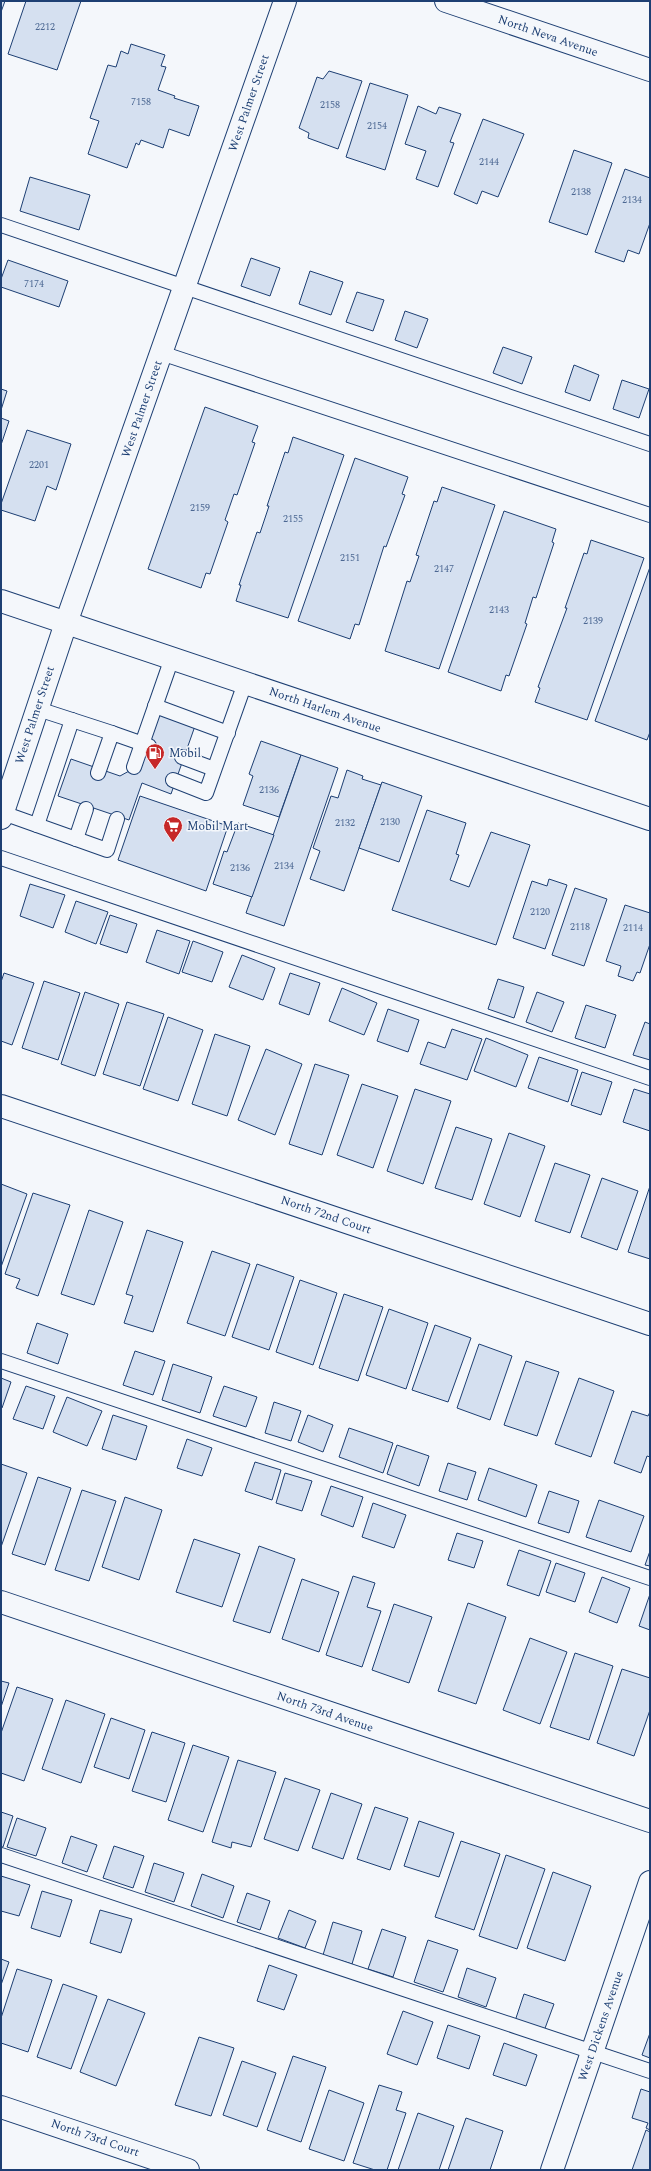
<svg xmlns="http://www.w3.org/2000/svg" width="651" height="2171" font-family="Spectral,serif">
<style>
.building{fill:#d5e0f0;stroke:#1d3f73}
.lines{fill:none;stroke-linecap:round;stroke-linejoin:round}
.lane-casing{stroke:#1d3f73;stroke-width:16}
.street-casing{stroke:#1d3f73;stroke-width:24}
.primary-casing{stroke:#1d3f73;stroke-width:24}
.lane{stroke:#f4f7fb;stroke-width:14}
.street{stroke:#f4f7fb;stroke-width:22}
.primary{stroke:#f4f7fb;stroke-width:22}
.labels{text-anchor:middle;dominant-baseline:central;stroke-width:3;stroke-linejoin:round;paint-order:stroke}
.number-label{font-size:10px;fill:#4b6792}
.street-label{font-size:12px;fill:#1d3f73;stroke:#f4f7fb}
.poi-label{font-size:12px;fill:#1d3f73;stroke:#f4f7fb;text-anchor:start}
</style>
<rect width="100%" height="100%" fill="#f4f7fb"/>
<g class="building">
<path d="M1,1H5L1,12Z"/>
<path d="M26,1H81L57,70L8,54Z"/>
<path d="M131,44L165,55L161,66L166,67L158,90L175,96L174,98L199,106L189,136L169,129L163,148L141,140L139,145L136,143L127,168L88,154L99,121L90,118L108,65L116,67L121,51L128,54Z"/>
<path d="M329,71L362,81L338,149L308,138L309,133L299,128L317,77L323,79Z"/>
<path d="M370,83L408,95L385,170L346,157Z"/>
<path d="M418,106L436,114L439,107L461,114L450,142L454,143L438,187L416,179L426,151L405,144Z"/>
<path d="M483,119L524,134L498,197L482,191L477,204L454,194Z"/>
<path d="M574,150L612,163L587,235L549,222Z"/>
<path d="M625,169L650,178V223L639,254L628,250L624,262L595,252Z"/>
<path d="M30,177L90,195L79,230L20,211Z"/>
<path d="M251,258L280,268L270,296L241,286Z"/>
<path d="M8,260L68,281L59,307L1,287V279Z"/>
<path d="M310,271L343,282L331,315L299,304Z"/>
<path d="M357,292L384,300L373,331L346,322Z"/>
<path d="M405,311L428,319L417,348L395,340Z"/>
<path d="M503,347L532,357L522,384L493,373Z"/>
<path d="M574,365L599,375L590,401L565,392Z"/>
<path d="M622,380L649,389L639,418L613,409Z"/>
<path d="M1,389L7,391L1,410Z"/>
<path d="M205,407L258,426L252,442L255,443L237,495L234,494L225,520L228,522L210,574L206,573L201,588L148,569Z"/>
<path d="M1,418L9,421L1,445Z"/>
<path d="M27,430L71,444L56,490L47,486L35,521L1,510V504Z"/>
<path d="M293,437L344,455L288,618L236,601L241,585H239L257,532L260,533L269,506H267L285,452L288,453Z"/>
<path d="M355,458L408,477L402,494L405,495L386,547L384,546L359,625L355,624L350,639L298,621Z"/>
<path d="M442,487L495,505L439,669L385,651L407,581L410,582L419,556L416,555L434,501L437,502Z"/>
<path d="M504,511L556,529L552,542L554,543L536,598L533,597L525,623L527,624L509,676L506,675L501,691L448,672Z"/>
<path d="M591,540L644,558L587,720L535,702L540,688L538,687L567,608H565L584,553L587,554Z"/>
<path d="M650,567V732L647,740L595,721Z"/>
<path d="M158,713L195,726L171,794L142,783L129,820L58,796L71,759L120,776L140,765Z"/>
<path d="M261,741L301,755L279,817L243,805L253,776L249,774Z"/>
<path d="M301,755L338,768L284,926L246,913Z"/>
<path d="M347,770L363,776L362,779L381,785L344,891L310,879L320,851L313,848L331,796L338,798Z"/>
<path d="M382,782L422,796L399,862L359,848Z"/>
<path d="M140,796L228,826L206,891L118,860Z"/>
<path d="M427,810L466,823L456,854L459,855L450,880L469,887L491,832L530,845L496,945L392,910Z"/>
<path d="M238,823L274,835L252,897L213,884L224,851L227,852Z"/>
<path d="M549,879L567,885L545,949L513,938L532,881L547,886Z"/>
<path d="M30,884L65,895L53,928L20,916Z"/>
<path d="M575,888L607,899L584,966L552,955Z"/>
<path d="M76,901L108,912L96,944L65,932Z"/>
<path d="M625,905L650,913V944L640,973L637,972L633,981L618,976L621,966L606,961Z"/>
<path d="M110,915L137,924L127,953L100,944Z"/>
<path d="M157,930L190,941L179,974L146,962Z"/>
<path d="M193,941L223,952L212,982L182,972Z"/>
<path d="M242,955L275,968L263,1000L229,987Z"/>
<path d="M4,973L34,983L12,1045L1,1041V982Z"/>
<path d="M290,973L320,983L309,1015L279,1004Z"/>
<path d="M498,979L524,987L514,1018L488,1009Z"/>
<path d="M44,981L80,993L58,1060L22,1048Z"/>
<path d="M342,988L377,1003L364,1035L329,1021Z"/>
<path d="M85,992L119,1004L95,1076L61,1064Z"/>
<path d="M537,992L564,1002L552,1032L526,1022Z"/>
<path d="M127,1002L164,1014L140,1086L103,1074Z"/>
<path d="M586,1005L616,1015L605,1048L575,1038Z"/>
<path d="M388,1009L419,1020L408,1052L377,1041Z"/>
<path d="M168,1017L203,1030L178,1101L143,1089Z"/>
<path d="M645,1022L650,1024V1060L633,1055Z"/>
<path d="M452,1029L482,1039L467,1080L420,1064L428,1042L445,1048Z"/>
<path d="M215,1034L250,1046L227,1116L192,1104Z"/>
<path d="M486,1038L528,1055L516,1087L474,1071Z"/>
<path d="M266,1049L302,1064L275,1135L238,1120Z"/>
<path d="M539,1057L578,1070L568,1102L528,1088Z"/>
<path d="M315,1064L349,1075L322,1155L289,1144Z"/>
<path d="M582,1072L612,1082L601,1115L571,1105Z"/>
<path d="M362,1084L398,1096L373,1168L337,1155Z"/>
<path d="M415,1089L451,1101L423,1184L387,1171Z"/>
<path d="M634,1089L650,1094V1131L623,1122Z"/>
<path d="M456,1127L492,1139L472,1200L435,1188Z"/>
<path d="M509,1133L545,1146L520,1217L484,1204Z"/>
<path d="M555,1163L590,1175L570,1233L535,1221Z"/>
<path d="M602,1178L638,1191L617,1250L581,1237Z"/>
<path d="M1,1184L27,1194L1,1267Z"/>
<path d="M650,1186V1259L628,1252Z"/>
<path d="M33,1193L70,1205L38,1296L16,1288L20,1279L5,1274Z"/>
<path d="M89,1210L123,1222L94,1305L61,1294Z"/>
<path d="M147,1230L183,1242L153,1332L124,1323L133,1296L126,1294Z"/>
<path d="M212,1251L250,1264L225,1336L187,1323Z"/>
<path d="M257,1264L294,1277L269,1350L232,1337Z"/>
<path d="M300,1280L337,1293L313,1365L276,1352Z"/>
<path d="M344,1294L383,1307L358,1381L319,1368Z"/>
<path d="M389,1309L428,1323L406,1389L366,1375Z"/>
<path d="M37,1323L68,1334L58,1364L27,1353Z"/>
<path d="M435,1325L471,1338L448,1402L412,1390Z"/>
<path d="M479,1344L512,1356L490,1420L457,1408Z"/>
<path d="M135,1351L165,1361L153,1395L123,1385Z"/>
<path d="M526,1361L559,1372L537,1436L504,1425Z"/>
<path d="M173,1364L212,1377L200,1413L162,1400Z"/>
<path d="M1,1378L11,1382L2,1408H1Z"/>
<path d="M579,1378L614,1391L591,1457L555,1444Z"/>
<path d="M26,1386L55,1396L43,1429L13,1419Z"/>
<path d="M224,1386L257,1397L246,1427L213,1416Z"/>
<path d="M67,1397L102,1411L87,1446L53,1432Z"/>
<path d="M274,1402L301,1411L291,1441L265,1433Z"/>
<path d="M632,1411L648,1416L650,1412V1457L647,1456L641,1473L614,1463Z"/>
<path d="M113,1415L147,1426L136,1460L102,1449Z"/>
<path d="M308,1415L333,1425L323,1452L298,1442Z"/>
<path d="M349,1428L393,1443L383,1473L339,1457Z"/>
<path d="M187,1439L212,1448L202,1476L177,1468Z"/>
<path d="M397,1445L429,1456L419,1486L387,1474Z"/>
<path d="M255,1462L281,1470L272,1500L245,1491Z"/>
<path d="M448,1463L476,1472L467,1500L439,1491Z"/>
<path d="M1,1464L27,1473L1,1547Z"/>
<path d="M489,1468L537,1485L526,1517L478,1500Z"/>
<path d="M285,1473L312,1481L302,1511L276,1503Z"/>
<path d="M38,1477L71,1488L45,1565L12,1554Z"/>
<path d="M331,1486L363,1497L353,1527L321,1515Z"/>
<path d="M82,1490L116,1501L89,1581L55,1570Z"/>
<path d="M549,1491L579,1501L569,1533L538,1523Z"/>
<path d="M125,1497L162,1510L139,1580L102,1567Z"/>
<path d="M599,1500L644,1516L631,1552L586,1537Z"/>
<path d="M373,1503L406,1515L394,1548L362,1537Z"/>
<path d="M457,1533L483,1541L474,1568L448,1560Z"/>
<path d="M194,1539L240,1554L222,1607L176,1592Z"/>
<path d="M259,1546L295,1559L270,1633L233,1621Z"/>
<path d="M519,1550L551,1561L539,1596L507,1585Z"/>
<path d="M650,1551V1566L645,1565Z"/>
<path d="M556,1563L585,1573L575,1602L546,1592Z"/>
<path d="M353,1576L375,1583L367,1607L381,1611L362,1667L326,1655Z"/>
<path d="M602,1577L630,1588L617,1623L589,1612Z"/>
<path d="M302,1579L339,1592L319,1652L282,1639Z"/>
<path d="M650,1594V1630L639,1626Z"/>
<path d="M468,1603L506,1617L476,1704L438,1691Z"/>
<path d="M394,1604L432,1617L409,1683L372,1670Z"/>
<path d="M530,1638L567,1652L540,1724L503,1710Z"/>
<path d="M575,1653L613,1666L589,1740L550,1727Z"/>
<path d="M622,1669L650,1678V1710L634,1756L597,1743Z"/>
<path d="M1,1681L9,1683L1,1707Z"/>
<path d="M17,1687L53,1699L24,1781L1,1773V1733Z"/>
<path d="M66,1700L105,1714L81,1783L42,1769Z"/>
<path d="M111,1718L145,1730L129,1779L94,1767Z"/>
<path d="M152,1732L185,1743L166,1802L132,1791Z"/>
<path d="M193,1745L229,1757L203,1832L168,1820Z"/>
<path d="M238,1760L276,1772L251,1847L232,1842L231,1848L212,1842Z"/>
<path d="M285,1778L320,1790L298,1851L264,1839Z"/>
<path d="M331,1793L362,1804L343,1859L312,1848Z"/>
<path d="M375,1807L408,1818L390,1870L357,1859Z"/>
<path d="M1,1812L13,1816L3,1847H1Z"/>
<path d="M17,1818L46,1828L36,1856L7,1847Z"/>
<path d="M419,1821L454,1833L439,1877L404,1866Z"/>
<path d="M71,1836L97,1845L87,1872L62,1863Z"/>
<path d="M461,1841L500,1854L474,1930L435,1917Z"/>
<path d="M114,1846L144,1856L133,1888L103,1878Z"/>
<path d="M506,1855L545,1869L517,1949L479,1936Z"/>
<path d="M154,1863L184,1873L174,1902L145,1892Z"/>
<path d="M553,1872L591,1886L565,1961L527,1948Z"/>
<path d="M202,1874L234,1886L223,1918L191,1906Z"/>
<path d="M1,1876L30,1885L19,1916L1,1911Z"/>
<path d="M42,1891L72,1900L60,1937L31,1928Z"/>
<path d="M247,1893L270,1901L260,1930L237,1922Z"/>
<path d="M100,1910L132,1919L121,1953L90,1943Z"/>
<path d="M289,1910L316,1921L305,1948L278,1938Z"/>
<path d="M333,1922L362,1931L352,1964L323,1955Z"/>
<path d="M382,1929L406,1937L393,1977L368,1969Z"/>
<path d="M428,1940L458,1950L443,1992L414,1982Z"/>
<path d="M1,1959L9,1962L1,1985Z"/>
<path d="M269,1965L297,1975L284,2010L257,2001Z"/>
<path d="M467,1968L496,1978L486,2007L458,1997Z"/>
<path d="M17,1969L52,1980L28,2052L1,2043V2018Z"/>
<path d="M63,1984L97,1996L71,2069L37,2057Z"/>
<path d="M524,1994L554,2004L544,2031L515,2021Z"/>
<path d="M108,1999L145,2013L116,2086L80,2072Z"/>
<path d="M403,2011L433,2022L417,2065L387,2054Z"/>
<path d="M448,2025L480,2036L469,2069L437,2058Z"/>
<path d="M650,2033V2058L642,2055Z"/>
<path d="M199,2037L234,2048L211,2116L175,2105Z"/>
<path d="M504,2043L537,2055L526,2086L493,2075Z"/>
<path d="M293,2056L326,2067L301,2142L267,2130Z"/>
<path d="M242,2061L276,2073L257,2127L223,2115Z"/>
<path d="M379,2085L402,2092L396,2110L406,2113L387,2170H375L353,2163Z"/>
<path d="M641,2089L650,2092V2130L646,2128L648,2123L632,2118Z"/>
<path d="M329,2090L364,2103L344,2161L309,2149Z"/>
<path d="M418,2113L454,2126L439,2170H398Z"/>
<path d="M466,2118L503,2131L490,2170H448Z"/>
<path d="M646,2130L650,2132V2170H632Z"/>
</g>
<g class="lines">
<defs>
<g id="lane">
<path d="M1,225L650,444"/>
<path d="M161,353L650,515"/>
<path d="M155,706L228,733"/>
<path d="M38,709L112,733"/>
<path d="M182,757L214,769"/>
<path d="M134,767L172,658"/>
<path d="M98,773L112,733L149,746"/>
<path d="M173,780L206,793L245,683"/>
<path d="M3,813L107,850L117,819"/>
<path d="M37,825L72,720"/>
<path d="M76,839L86,809"/>
<path d="M1,858L650,1078"/>
<path d="M1,1361L650,1578"/>
<path d="M1,1855L650,2071"/>
</g>
<g id="street">
<path d="M446,1L650,70"/>
<path d="M1,818L66,623L285,1"/>
<path d="M1,1106L650,1324"/>
<path d="M1,1602L650,1821"/>
<path d="M1,2107L188,2170"/>
<path d="M552,2170L650,1882"/>
</g>
<path id="primary" d="M1,601L650,819"/>
</defs>
<use href="#lane" class="lane-casing"/>
<use href="#street" class="street-casing"/>
<use href="#primary" class="primary-casing"/>
<use href="#lane" class="lane"/>
<use href="#street" class="street"/>
<use href="#primary" class="primary"/>
</g>
<defs>
<symbol id="fuel-pin" viewBox="-11 -11 22 30"><path d="M0 17L-7.5 6A9.5 9.5 0 1 1 7.5 6Z" fill="#c62828" stroke="#f4f7fb"/><path d="M-5.5-6h7V0h2V4h1.3V-2.5L3-4.5l.8-.8L6-3V5H2.5V1h-1V6h-7ZM-4.2-4.7v3.2H.2V-4.7Z" fill="#fff"/></symbol>
<symbol id="supermarket-pin" viewBox="-11 -11 22 30"><path d="M0 17L-7.5 6A9.5 9.5 0 1 1 7.5 6Z" fill="#c62828" stroke="#f4f7fb"/><path d="M-6-5.5h2.5l.6 2H6L4.5 2H-2.5L-4.4-4H-6ZM-1.5 3.2a1.3 1.3 0 1 0 .1 0ZM3 3.2a1.3 1.3 0 1 0 .1 0Z" fill="#fff"/></symbol>
</defs>
<g fill-rule="evenodd">
<use href="#fuel-pin" x="144" y="742" width="22" height="30"/>
<use href="#supermarket-pin" x="162" y="815" width="22" height="30"/>
</g>
<g class="labels">
<g class="number-label">
<text x="45" y="27">2212</text>
<text x="141" y="102">7158</text>
<text x="330" y="105">2158</text>
<text x="377" y="126">2154</text>
<text x="489" y="162">2144</text>
<text x="581" y="192">2138</text>
<text x="632" y="200">2134</text>
<text x="34" y="284">7174</text>
<text x="39" y="465">2201</text>
<text x="200" y="508">2159</text>
<text x="293" y="519">2155</text>
<text x="350" y="558">2151</text>
<text x="444" y="569">2147</text>
<text x="499" y="610">2143</text>
<text x="593" y="621">2139</text>
<text x="269" y="790">2136</text>
<text x="390" y="822">2130</text>
<text x="345" y="823">2132</text>
<text x="284" y="866">2134</text>
<text x="240" y="868">2136</text>
<text x="540" y="912">2120</text>
<text x="580" y="927">2118</text>
<text x="633" y="928">2114</text>
</g>
<g class="street-label">
<text transform="translate(548 36) rotate(19)">North Neva Avenue</text>
<text transform="translate(249 103) rotate(-71)">West Palmer Street</text>
<text transform="translate(142 409) rotate(-71)">West Palmer Street</text>
<text transform="translate(325 710) rotate(19)">North Harlem Avenue</text>
<text transform="translate(35 715) rotate(-72)">West Palmer Street</text>
<text transform="translate(326 1215) rotate(19)">North 72nd Court</text>
<text transform="translate(325 1712) rotate(19)">North 73rd Avenue</text>
<text transform="translate(601 2026) rotate(-71)">West Dickens Avenue</text>
<text transform="translate(95 2138) rotate(19)">North 73rd Court</text>
</g>
<g class="poi-label">
<text x="169" y="753">Mobil</text>
<text x="187" y="826">Mobil Mart</text>
</g>
</g>
<rect width="651" height="2171" fill="none" stroke="#1d3f73" stroke-width="4"/>
</svg>
